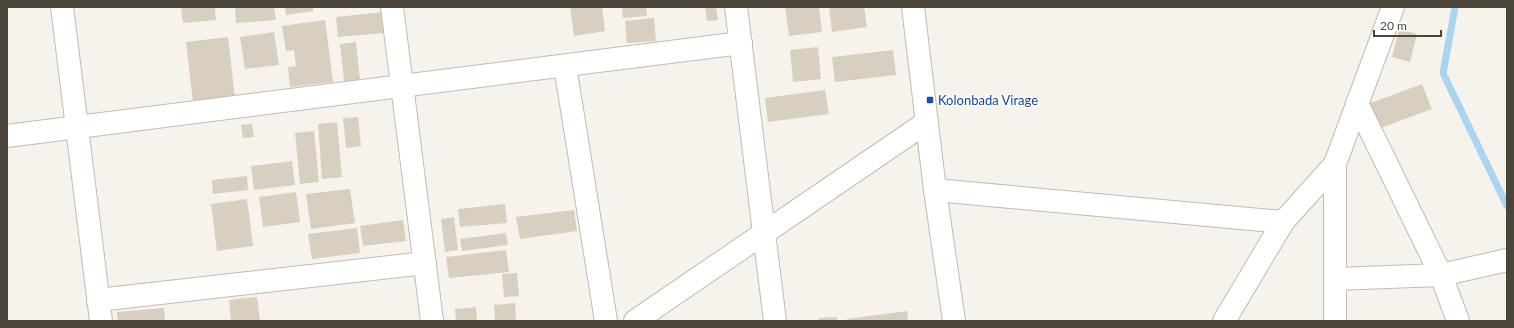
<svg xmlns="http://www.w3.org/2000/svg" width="1514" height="328" font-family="Lato,sans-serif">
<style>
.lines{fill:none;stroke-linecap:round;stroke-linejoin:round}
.stream{stroke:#a9d4f2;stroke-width:7}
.building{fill:#d8cfc1}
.minor-casing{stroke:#c2bbae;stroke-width:24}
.minor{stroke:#fff;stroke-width:22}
.transit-dot{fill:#1a4fb4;stroke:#fff;stroke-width:1.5}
.labels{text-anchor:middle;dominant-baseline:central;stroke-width:3;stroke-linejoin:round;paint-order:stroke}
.transit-label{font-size:13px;fill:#164399;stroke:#fff;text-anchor:start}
</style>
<rect width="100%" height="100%" fill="#f6f3ec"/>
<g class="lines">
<path class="stream" d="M1455,7L1443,73L1507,206"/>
</g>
<g class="building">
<path d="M181,7H215L216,20L183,23Z"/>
<path d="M235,7H274L276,20L236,23Z"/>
<path d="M285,7H313V11L286,15Z"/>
<path d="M570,7H602L605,31L574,36Z"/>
<path d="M622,7H646L647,16L623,18Z"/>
<path d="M705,7H716L718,20L707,21Z"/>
<path d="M785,7H819L822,32L789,36Z"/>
<path d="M829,7H864L867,27L832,32Z"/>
<path d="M383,12L385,33L338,37L336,17Z"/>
<path d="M654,18L656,41L627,43L625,21Z"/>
<path d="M325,20L333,82L290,87L288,67L296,66L294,50L286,51L282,26Z"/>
<path d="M1399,29L1417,34L1410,62L1392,57Z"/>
<path d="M274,32L279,65L245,69L240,37Z"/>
<path d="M228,37L235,98L193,102L186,42Z"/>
<path d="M356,42L360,80L344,81L340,44Z"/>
<path d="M818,47L821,79L793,82L790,50Z"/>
<path d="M893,50L896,75L835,82L832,57Z"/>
<path d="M1422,84L1432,109L1378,129L1368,104Z"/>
<path d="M825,90L829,114L768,122L765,98Z"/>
<path d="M358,117L361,146L346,148L343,118Z"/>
<path d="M337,122L342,177L322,179L318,124Z"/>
<path d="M252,124L254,137L243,138L241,125Z"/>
<path d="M314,131L319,182L300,184L295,133Z"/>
<path d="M292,161L295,185L254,190L251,166Z"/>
<path d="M247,176L248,190L213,194L212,180Z"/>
<path d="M350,189L355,223L311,229L306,194Z"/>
<path d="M296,192L300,222L263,227L259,197Z"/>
<path d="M247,199L253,246L217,251L211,204Z"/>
<path d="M505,204L507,223L460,227L458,209Z"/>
<path d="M574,210L577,231L520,239L516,217Z"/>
<path d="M454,217L458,250L445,252L441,219Z"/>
<path d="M403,220L406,241L363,246L360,226Z"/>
<path d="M357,228L360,253L312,259L308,234Z"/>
<path d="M506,233L508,245L462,251L460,239Z"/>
<path d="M506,250L509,272L449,278L446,257Z"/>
<path d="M517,273L519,296L504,297L502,274Z"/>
<path d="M257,297L260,321H231L229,300Z"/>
<path d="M515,303L516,321H495L494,305Z"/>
<path d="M476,307L477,321H456L455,309Z"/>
<path d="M164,308L165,321H118L117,312Z"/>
<path d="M907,311L908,321H847V319Z"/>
<path d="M837,317V321H819V318Z"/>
</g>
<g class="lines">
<defs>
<g id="minor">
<path d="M62,7L101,321"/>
<path d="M392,7L432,321"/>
<path d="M736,7L775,321"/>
<path d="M913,7L935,190L954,321"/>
<path d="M565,66L606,321"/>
<path d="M1357,103L1441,275L1458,321"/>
<path d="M7,136L741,43"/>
<path d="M935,190L1283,222L1224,321"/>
<path d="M1283,222L1335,164L1393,7"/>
<path d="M1335,279L1441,275L1507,260"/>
<path d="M98,300L425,263"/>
<path d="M635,321L927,122"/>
<path d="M1335,321V164"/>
</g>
</defs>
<use href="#minor" class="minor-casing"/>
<use href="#minor" class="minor"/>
</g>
<rect class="transit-dot" x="926" y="96" width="8" height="8" rx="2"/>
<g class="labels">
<g class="transit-label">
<text x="938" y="100">Kolonbada Virage</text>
</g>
</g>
<rect width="1514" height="328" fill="none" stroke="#4b4439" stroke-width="16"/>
<path d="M1374 30v6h67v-6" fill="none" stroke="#4b4439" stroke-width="2"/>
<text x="1380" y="30" font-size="12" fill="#4b4439" stroke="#ffffff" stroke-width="3" paint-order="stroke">20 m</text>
</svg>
